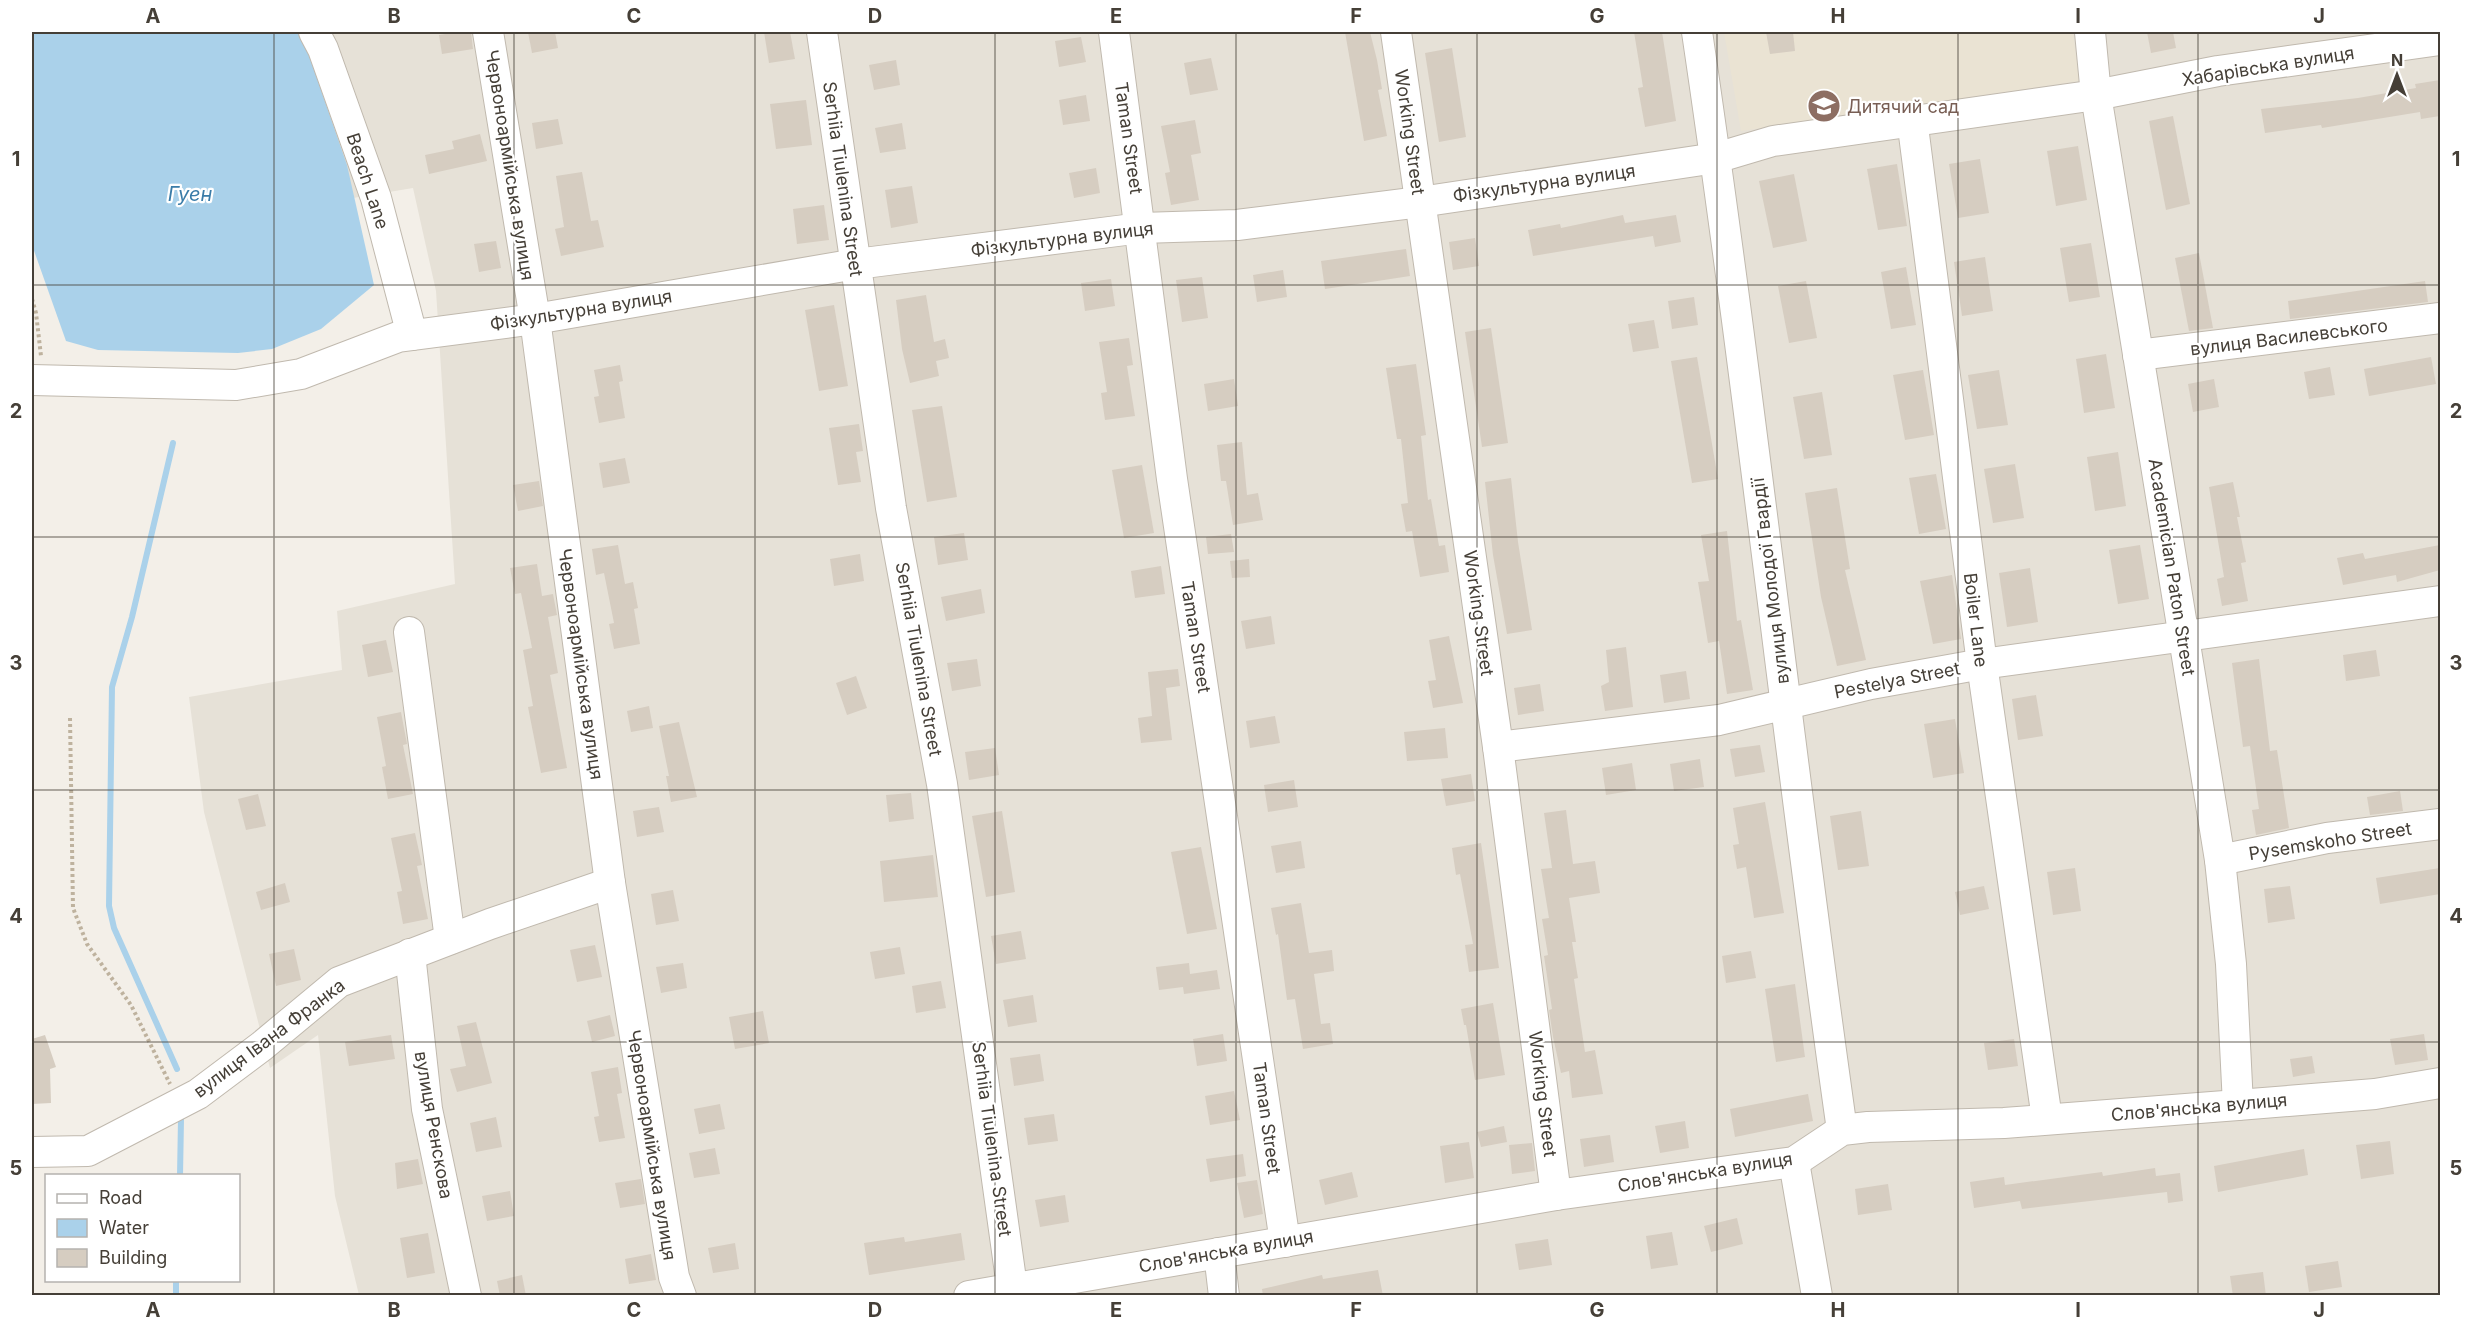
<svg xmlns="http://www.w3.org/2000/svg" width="2472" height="1327" font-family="Inter,sans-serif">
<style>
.residential{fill:#e6e1d7}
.education{fill:#eae3d3}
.water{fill:#aad1ea}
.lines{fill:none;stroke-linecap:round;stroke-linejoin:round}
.stream{stroke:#aad1ea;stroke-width:6}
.building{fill:#d6cdc1}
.minor-casing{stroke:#c0b9ae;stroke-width:32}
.path{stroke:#beb29e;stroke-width:4;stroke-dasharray:3 3;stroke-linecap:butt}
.minor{stroke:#fff;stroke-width:30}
.grid{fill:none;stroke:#453f37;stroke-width:1.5;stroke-opacity:0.55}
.labels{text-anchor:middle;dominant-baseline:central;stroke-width:4.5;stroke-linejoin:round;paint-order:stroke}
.street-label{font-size:18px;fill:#453f37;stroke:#fff}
.education-label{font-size:18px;fill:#785e54;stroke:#fff;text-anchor:start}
.water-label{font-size:20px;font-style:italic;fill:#3a7ca8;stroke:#fff}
.neatline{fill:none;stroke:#453f37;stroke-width:2}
.grid-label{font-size:20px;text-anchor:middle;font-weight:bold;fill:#453f37}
</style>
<rect width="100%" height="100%" fill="#f3efe8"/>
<path class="residential" d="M215,32H2440V1295H359L335,1196L318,1035L270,1068L204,812L189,697L342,670L337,611L455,584L436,291L413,188L347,199Z"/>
<path class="education" d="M1724,32H2073L2079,81L1741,131Z"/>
<path class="water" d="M32,32H301L347,165L374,285L321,329L272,349L238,353L98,350L66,341L32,245Z"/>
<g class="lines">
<g class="stream">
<path d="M173,443L132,617L112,687L109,906L114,928L177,1069"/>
<path d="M180,1176L181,1119"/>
<path d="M176,1296V1280"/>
</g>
</g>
<g class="building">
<path d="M457,32H471L473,49L442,54L439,35Z"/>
<path d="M528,32H555L558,48L532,53Z"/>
<path d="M764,32H790L795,59L769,63Z"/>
<path d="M1345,32H1370L1377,60L1382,89L1378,90L1387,136L1364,141Z"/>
<path d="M1634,32H1662L1676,121L1645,127L1638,88L1643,87Z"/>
<path d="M1766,32H1793L1795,51L1770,54Z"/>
<path d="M2147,32H2173L2176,48L2151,53Z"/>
<path d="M1081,37L1086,62L1059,67L1055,41Z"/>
<path d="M1452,48L1466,137L1439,142L1425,53Z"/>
<path d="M1211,58L1218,90L1190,95L1184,63Z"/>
<path d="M896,60L900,85L874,90L869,65Z"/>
<path d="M2440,80V116L2421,119L2420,112L2322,128L2321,125L2265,133L2261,109L2358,98L2416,88L2415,84Z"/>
<path d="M1086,95L1090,121L1063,125L1059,100Z"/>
<path d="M806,100L812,145L776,149L770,104Z"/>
<path d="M2173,116L2190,204L2166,210L2149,121Z"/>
<path d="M558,119L563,144L536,149L532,123Z"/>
<path d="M1195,120L1201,153L1191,155L1199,200L1171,205L1165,173L1170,172L1161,126Z"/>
<path d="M902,123L906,149L880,153L875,128Z"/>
<path d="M480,134L487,161L429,174L425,155L454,149L452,141Z"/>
<path d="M2078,146L2087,200L2056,206L2047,151Z"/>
<path d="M1980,159L1989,213L1958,218L1949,164Z"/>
<path d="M1897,164L1907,226L1878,230L1867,169Z"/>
<path d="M1096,168L1100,193L1074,198L1069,173Z"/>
<path d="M582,172L591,221L598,220L604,247L561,256L555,229L564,227L556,176Z"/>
<path d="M1794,174L1807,241L1773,248L1759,181Z"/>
<path d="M912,186L918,223L891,228L885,190Z"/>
<path d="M824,205L829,240L797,244L793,209Z"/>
<path d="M1623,215L1625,223L1676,215L1681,242L1655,247L1653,236L1533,256L1528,230L1560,224L1561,228Z"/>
<path d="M1475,238L1479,266L1453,270L1449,242Z"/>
<path d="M496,241L501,268L479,272L474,244Z"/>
<path d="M2091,243L2100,297L2069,302L2060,248Z"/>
<path d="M1406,249L1410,276L1325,289L1321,261Z"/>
<path d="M2199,253L2213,328L2189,331L2175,258Z"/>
<path d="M1985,257L1993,311L1962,316L1954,262Z"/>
<path d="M1906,267L1916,325L1891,329L1881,272Z"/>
<path d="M1283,270L1287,297L1257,302L1253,275Z"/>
<path d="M1202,277L1208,318L1182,322L1176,280Z"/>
<path d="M1111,279L1115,306L1085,311L1081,283Z"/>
<path d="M1806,281L1817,338L1789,343L1778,286Z"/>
<path d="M2425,281L2428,302L2290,319L2288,301Z"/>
<path d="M926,295L934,342L945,339L949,358L936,361L939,376L910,383L902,349L896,300Z"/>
<path d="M1694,297L1698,325L1672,329L1668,301Z"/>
<path d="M834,305L848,386L819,391L805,310Z"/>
<path d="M1654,320L1659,348L1633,352L1628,324Z"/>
<path d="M1491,328L1508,443L1482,447L1465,332Z"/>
<path d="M1129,338L1133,365L1127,366L1135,416L1105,420L1101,393L1107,392L1099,342Z"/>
<path d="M2106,354L2115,408L2084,413L2076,359Z"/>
<path d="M1697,357L1718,479L1692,483L1671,361Z"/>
<path d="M2431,357L2436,384L2369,396L2364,369Z"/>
<path d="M1416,364L1426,435L1421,436L1428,500L1431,499L1439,546L1445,545L1449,572L1420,577L1412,531L1406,532L1401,504L1408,503L1401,439H1397L1386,368Z"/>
<path d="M620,365L623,381L619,382L625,418L599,423L594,397L599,396L594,370Z"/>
<path d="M2330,367L2335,395L2309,399L2304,372Z"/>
<path d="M1923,370L1934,435L1905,440L1893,375Z"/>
<path d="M1999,370L2008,425L1977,429L1968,375Z"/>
<path d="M1234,379L1238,406L1208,411L1204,384Z"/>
<path d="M2214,379L2219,407L2193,412L2188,384Z"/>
<path d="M1822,392L1832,455L1804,459L1793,397Z"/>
<path d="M942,406L957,497L927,502L912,410Z"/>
<path d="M859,424L863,451L856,452L861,482L838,485L829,428Z"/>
<path d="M1242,442L1247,495L1258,493L1263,520L1233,525L1226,481H1221L1217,445Z"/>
<path d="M2118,452L2126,506L2095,511L2087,457Z"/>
<path d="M625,458L630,483L603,488L599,463Z"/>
<path d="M2015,464L2024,518L1993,523L1984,469Z"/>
<path d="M1142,465L1154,533L1124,538L1112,470Z"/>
<path d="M1936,474L1946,529L1919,534L1909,478Z"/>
<path d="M1511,478L1518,542L1532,630L1507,634L1493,555L1485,482Z"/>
<path d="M539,481L543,506L518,511L513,485Z"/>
<path d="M2233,482L2240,517H2237L2246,562L2241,563L2248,601L2222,606L2217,579L2224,577L2209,487Z"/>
<path d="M1837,488L1850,569L1845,570L1866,660L1837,666L1821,597L1805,493Z"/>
<path d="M1727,531L1737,621L1741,620L1753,690L1727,694L1719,641L1708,643L1698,582L1709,581L1701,535Z"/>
<path d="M964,533L968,560L938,565L934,537Z"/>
<path d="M1231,534L1234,552L1208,554L1206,537Z"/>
<path d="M618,545L625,584L633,582L638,608L634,609L640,644L614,649L609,624L614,623L604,573L596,575L592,549Z"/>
<path d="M2140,545L2149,599L2118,604L2109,550Z"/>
<path d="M2440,545V570L2397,582L2396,575L2343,585L2337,558L2363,553L2365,559Z"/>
<path d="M860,554L864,581L834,586L830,559Z"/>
<path d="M1249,559L1250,577L1232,578L1230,561Z"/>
<path d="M537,564L542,596L553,594L557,615L548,617L558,673L550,675L567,768L541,773L528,707L533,706L523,650L532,648L521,593L515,594L510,568Z"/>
<path d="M1161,566L1165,594L1135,598L1131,571Z"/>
<path d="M2030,568L2038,622L2007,627L1999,573Z"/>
<path d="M1952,575L1961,639L1933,644L1920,581Z"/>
<path d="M981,589L985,613L946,621L941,597Z"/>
<path d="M1271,616L1275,644L1246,649L1241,621Z"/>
<path d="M1449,636L1463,703L1433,708L1428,681L1436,680L1429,640Z"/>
<path d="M386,640L393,672L368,677L362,645Z"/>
<path d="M1626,647L1633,707L1605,711L1601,686L1609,682L1606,650Z"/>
<path d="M2376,650L2380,676L2346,681L2343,655Z"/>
<path d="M977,659L981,686L952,691L947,663Z"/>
<path d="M2259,659L2270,751L2277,750L2289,828L2256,835L2252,810L2259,809L2250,746L2243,747L2232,663Z"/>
<path d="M1178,669L1180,686L1166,688L1172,740L1141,743L1138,718L1152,716L1148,672Z"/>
<path d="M1686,671L1690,699L1664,703L1660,675Z"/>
<path d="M856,676L867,708L847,715L836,683Z"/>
<path d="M1540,684L1544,711L1518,715L1514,688Z"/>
<path d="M2036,695L2043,736L2018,740L2012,699Z"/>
<path d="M649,706L653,728L631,732L627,711Z"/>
<path d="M401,712L407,744L403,745L413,794L388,799L382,767L386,766L377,717Z"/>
<path d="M1275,716L1280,743L1250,748L1246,721Z"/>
<path d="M1955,719L1964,773L1933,778L1924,724Z"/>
<path d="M679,722L697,797L671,802L666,776H669L659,726Z"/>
<path d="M1445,728L1448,758L1407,761L1404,732Z"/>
<path d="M1760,745L1765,772L1735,777L1730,749Z"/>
<path d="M995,748L999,775L969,780L965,752Z"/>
<path d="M1700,759L1704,787L1674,791L1670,764Z"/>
<path d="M1632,763L1636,790L1606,795L1602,768Z"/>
<path d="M1471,774L1475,801L1446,806L1441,779Z"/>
<path d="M1294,780L1298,807L1268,812L1264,785Z"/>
<path d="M2400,791L2403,811L2370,815L2367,797Z"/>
<path d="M911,793L914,819L889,822L886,795Z"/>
<path d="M258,794L266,826L246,830L238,799Z"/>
<path d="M1765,802L1784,913L1754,918L1746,867L1737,869L1733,845L1739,844L1733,808Z"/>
<path d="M659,807L664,832L637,837L633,811Z"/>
<path d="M1566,810L1573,864L1595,861L1600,893L1569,898L1576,942H1572L1578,978L1574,979L1585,1052L1595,1050L1603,1094L1572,1098L1569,1071L1561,1073L1553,1037L1549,1010L1552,1009L1544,956L1548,955L1542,919L1549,918L1541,869L1552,868L1544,813Z"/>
<path d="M1002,811L1015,892L986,897L972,816Z"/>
<path d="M1861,811L1869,866L1838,870L1830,816Z"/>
<path d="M415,833L422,865L417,866L428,919L403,924L397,892L402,891L391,838Z"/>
<path d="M1301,841L1305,868L1276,873L1271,846Z"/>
<path d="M1481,843L1499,968L1469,972L1465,945L1473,944L1460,874L1456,875L1452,848Z"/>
<path d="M1201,847L1217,929L1187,934L1171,852Z"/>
<path d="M933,855L938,897L884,902L880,861Z"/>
<path d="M2075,868L2081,911L2053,915L2047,872Z"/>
<path d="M2440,868V894L2380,904L2376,878Z"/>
<path d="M285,883L290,902L261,910L256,892Z"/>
<path d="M1984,886L1989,909L1960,915L1955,892Z"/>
<path d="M2290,886L2295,919L2268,923L2264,889Z"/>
<path d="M673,890L679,921L656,925L651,894Z"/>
<path d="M1301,903L1309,953L1332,950L1334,971L1314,974L1321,1024L1330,1023L1333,1044L1303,1049L1295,999L1287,1000L1278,934L1276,935L1271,908Z"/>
<path d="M1021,931L1026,959L996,964L991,936Z"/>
<path d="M595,945L602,977L577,982L570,950Z"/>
<path d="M900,947L905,974L875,979L870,952Z"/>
<path d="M294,949L301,980L276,986L269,954Z"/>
<path d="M1751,951L1756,978L1726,983L1722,956Z"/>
<path d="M683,963L687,988L661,993L656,967Z"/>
<path d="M1189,963L1190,974L1217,970L1220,989L1184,994L1183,987L1159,990L1156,967Z"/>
<path d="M941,981L946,1008L916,1013L912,986Z"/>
<path d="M1795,984L1805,1057L1776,1062L1765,989Z"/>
<path d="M1033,995L1037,1022L1008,1027L1003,1000Z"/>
<path d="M1493,1003L1505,1075L1475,1080L1466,1025H1464L1461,1009Z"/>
<path d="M763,1011L769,1043L735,1049L729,1017Z"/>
<path d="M610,1015L615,1036L592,1042L587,1021Z"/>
<path d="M476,1022L492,1083L457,1092L450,1069L466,1066L457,1026Z"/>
<path d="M1223,1034L1227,1061L1197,1066L1193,1039Z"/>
<path d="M2424,1034L2428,1060L2395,1065L2390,1039Z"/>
<path d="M45,1035L56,1067L50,1069L51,1103L32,1104V1039Z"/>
<path d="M391,1035L395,1059L349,1066L345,1042Z"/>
<path d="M2014,1039L2018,1066L1988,1070L1984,1043Z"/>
<path d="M1040,1054L1044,1081L1014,1086L1010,1058Z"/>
<path d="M2312,1056L2315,1073L2293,1077L2290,1059Z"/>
<path d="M618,1067L622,1093L617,1094L625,1138L599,1142L594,1117L599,1116L591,1072Z"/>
<path d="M1234,1091L1240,1120L1210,1125L1205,1096Z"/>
<path d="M1808,1094L1813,1121L1735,1137L1730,1109Z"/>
<path d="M720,1104L725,1129L699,1134L694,1109Z"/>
<path d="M1054,1114L1058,1141L1028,1145L1024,1118Z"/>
<path d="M496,1117L502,1147L476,1152L470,1123Z"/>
<path d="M1685,1121L1689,1148L1660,1153L1655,1126Z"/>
<path d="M1504,1126L1507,1142L1481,1147L1477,1132Z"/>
<path d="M1610,1135L1614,1162L1584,1167L1580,1139Z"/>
<path d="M2390,1141L2394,1174L2361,1179L2356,1145Z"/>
<path d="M1469,1142L1474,1178L1445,1183L1440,1146Z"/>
<path d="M1532,1143L1535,1171L1512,1174L1509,1145Z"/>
<path d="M715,1148L720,1174L694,1178L689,1153Z"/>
<path d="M2304,1149L2308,1175L2218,1192L2214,1166Z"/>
<path d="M1243,1154L1246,1176L1210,1182L1206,1159Z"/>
<path d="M418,1159L423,1184L397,1189L395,1163Z"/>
<path d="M2155,1168L2156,1176L2180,1173L2183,1201L2168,1203L2167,1192L2022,1209L2020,1201L1974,1208L1970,1182L2004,1177L2005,1185L2102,1172L2103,1176Z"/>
<path d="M1352,1172L1358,1197L1325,1205L1319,1180Z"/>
<path d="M641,1179L645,1204L620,1208L615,1183Z"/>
<path d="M1257,1180L1263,1214L1244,1218L1237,1183Z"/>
<path d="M1888,1184L1892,1210L1858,1215L1855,1189Z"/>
<path d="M510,1191L514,1216L487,1221L482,1196Z"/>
<path d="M1065,1195L1069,1222L1040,1227L1035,1200Z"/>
<path d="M1737,1218L1743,1244L1711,1252L1704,1226Z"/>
<path d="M1672,1232L1678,1265L1651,1269L1646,1236Z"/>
<path d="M428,1233L435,1273L407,1278L400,1238Z"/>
<path d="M961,1233L965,1260L869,1275L864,1243L904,1237L905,1242Z"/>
<path d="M1548,1239L1552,1265L1519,1270L1515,1244Z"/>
<path d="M735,1243L739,1269L713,1273L708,1248Z"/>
<path d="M651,1254L656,1280L629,1284L625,1259Z"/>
<path d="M2338,1261L2342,1287L2309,1292L2305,1266Z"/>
<path d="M1378,1270L1383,1296H1263L1262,1289L1322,1275L1323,1279Z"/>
<path d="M2263,1272L2266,1296H2233L2230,1276Z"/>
<path d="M522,1275L526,1296H500L497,1281Z"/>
</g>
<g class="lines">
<defs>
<g id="minor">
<path d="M314,32L323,49L376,198L412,335"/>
<path d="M488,32L535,319L610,883L674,1277L681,1296"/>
<path d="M822,32L891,508L942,784L1012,1287"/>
<path d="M1114,32L1172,479L1285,1242"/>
<path d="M1396,32L1498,747L1556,1195"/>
<path d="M1697,32C1751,397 1790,764 1842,1130"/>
<path d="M2090,32L2096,95L2220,860L2231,964L2238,1105"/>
<path d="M1912,119L1982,664L2047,1119"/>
<path d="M2138,355L2440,318"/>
<path d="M32,380L236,385L301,374L398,337L535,319L856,264L1141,228L1237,225L1420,202L1716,158L1773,141L2096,95L2218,71L2440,40"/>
<path d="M409,632L450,939"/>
<path d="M1498,747L1719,720L1871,684L1982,664L2440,601"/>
<path d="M2220,860L2327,838L2440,824"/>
<path d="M410,954L427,1109L466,1296"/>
<path d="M32,1152L88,1151L198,1094L262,1046L339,982L490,924L610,883"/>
<path d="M1794,1162L1817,1296"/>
<path d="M1219,1253L1224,1296"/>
<path d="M969,1296L1556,1195L1794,1162L1842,1130L1868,1127L2004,1123L2238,1105L2375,1094L2440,1083"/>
</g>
</defs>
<use href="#minor" class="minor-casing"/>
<g class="path">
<path d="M32,299L36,313L41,356"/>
<path d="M70,718L73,908L87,944L131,1005L170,1084"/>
</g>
<use href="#minor" class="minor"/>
</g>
<path class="grid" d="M274,32V1296M514,32V1296M755,32V1296M995,32V1296M1236,32V1296M1477,32V1296M1717,32V1296M1958,32V1296M2198,32V1296M32,285H2440M32,537H2440M32,790H2440M32,1042H2440"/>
<defs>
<symbol id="school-disc" viewBox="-11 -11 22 22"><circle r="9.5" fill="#8d6e63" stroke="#fff"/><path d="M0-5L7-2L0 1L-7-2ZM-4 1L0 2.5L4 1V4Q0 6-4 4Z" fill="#fff"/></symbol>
</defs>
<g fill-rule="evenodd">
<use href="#school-disc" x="1805" y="87" width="38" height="38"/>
</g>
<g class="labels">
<g class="street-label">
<text transform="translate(2268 66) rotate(-9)">Хабарівська вулиця</text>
<text transform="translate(1410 132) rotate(82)">Working Street</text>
<text transform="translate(1129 138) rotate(82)">Taman Street</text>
<text transform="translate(510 165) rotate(81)">Червоноармійська вулиця</text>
<text transform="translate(843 179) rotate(82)">Serhiia Tiulenina Street</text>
<text transform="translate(368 181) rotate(72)">Beach Lane</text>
<text transform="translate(1544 183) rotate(-8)">Фізкультурна вулиця</text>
<text transform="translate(1062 239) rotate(-7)">Фізкультурна вулиця</text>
<text transform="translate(581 310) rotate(-9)">Фізкультурна вулиця</text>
<text transform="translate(2289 337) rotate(-7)">вулиця Василевського</text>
<text transform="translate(2172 567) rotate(81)">Academician Paton Street</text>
<text transform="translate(1770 581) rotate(-97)">вулиця Молодої Гвардії</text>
<text transform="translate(1479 613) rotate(82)">Working Street</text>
<text transform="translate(1976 620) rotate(83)">Boiler Lane</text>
<text transform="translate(1196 637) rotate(81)">Taman Street</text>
<text transform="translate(919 659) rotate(80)">Serhiia Tiulenina Street</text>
<text transform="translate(581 664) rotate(82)">Червоноармійська вулиця</text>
<text transform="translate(1897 680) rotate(-11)">Pestelya Street</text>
<text transform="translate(2330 841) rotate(-9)">Pysemskoho Street</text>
<text transform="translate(269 1038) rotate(-37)">вулиця Івана Франка</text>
<text transform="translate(1543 1094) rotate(83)">Working Street</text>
<text transform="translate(2199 1107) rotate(-5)">Слов'янська вулиця</text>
<text transform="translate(1267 1118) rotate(82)">Taman Street</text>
<text transform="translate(434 1125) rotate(80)">вулиця Ренскова</text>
<text transform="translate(992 1139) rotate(82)">Serhiia Tiulenina Street</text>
<text transform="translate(652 1145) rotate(81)">Червоноармійська вулиця</text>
<text transform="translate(1705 1172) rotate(-9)">Слов'янська вулиця</text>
<text transform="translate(1226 1251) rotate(-10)">Слов'янська вулиця</text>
</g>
<g class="education-label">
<text x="1847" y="106">Дитячий сад</text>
</g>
<g class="water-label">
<text x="190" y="194">Гуен</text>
</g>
</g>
<rect width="2472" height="1327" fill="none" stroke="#ffffff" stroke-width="66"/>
<rect x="45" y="1174" width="195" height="108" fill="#ffffff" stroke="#b5b2af" stroke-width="1.5"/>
<rect x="57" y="1194" width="30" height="9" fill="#ffffff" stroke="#b5b2af" stroke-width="1.5"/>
<text x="99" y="1204" font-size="18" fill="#453f37">Road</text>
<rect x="57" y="1219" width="30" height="18" fill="#aad1ea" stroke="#b5b2af" stroke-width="1.5"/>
<text x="99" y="1234" font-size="18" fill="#453f37">Water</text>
<rect x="57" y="1249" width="30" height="18" fill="#d6cdc1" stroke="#b5b2af" stroke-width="1.5"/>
<text x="99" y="1264" font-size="18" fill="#453f37">Building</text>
<g transform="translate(2397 75)" stroke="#ffffff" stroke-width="4.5" paint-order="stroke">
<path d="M0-4.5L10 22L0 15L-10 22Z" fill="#453f37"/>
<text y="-9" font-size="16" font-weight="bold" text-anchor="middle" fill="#453f37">N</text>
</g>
<rect x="33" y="33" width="2406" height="1261" class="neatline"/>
<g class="grid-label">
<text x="153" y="23">A</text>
<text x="394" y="23">B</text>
<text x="634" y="23">C</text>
<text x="875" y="23">D</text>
<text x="1116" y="23">E</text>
<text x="1356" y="23">F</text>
<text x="1597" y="23">G</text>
<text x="1838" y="23">H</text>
<text x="2078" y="23">I</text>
<text x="2319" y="23">J</text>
<text x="16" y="166">1</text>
<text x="2456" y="166">1</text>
<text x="16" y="418">2</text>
<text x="2456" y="418">2</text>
<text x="16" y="670">3</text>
<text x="2456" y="670">3</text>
<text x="16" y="923">4</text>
<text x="2456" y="923">4</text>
<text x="16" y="1175">5</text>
<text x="2456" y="1175">5</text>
<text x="153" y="1317">A</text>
<text x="394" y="1317">B</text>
<text x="634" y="1317">C</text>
<text x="875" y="1317">D</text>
<text x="1116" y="1317">E</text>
<text x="1356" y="1317">F</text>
<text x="1597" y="1317">G</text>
<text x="1838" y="1317">H</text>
<text x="2078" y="1317">I</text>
<text x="2319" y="1317">J</text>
</g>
</svg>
